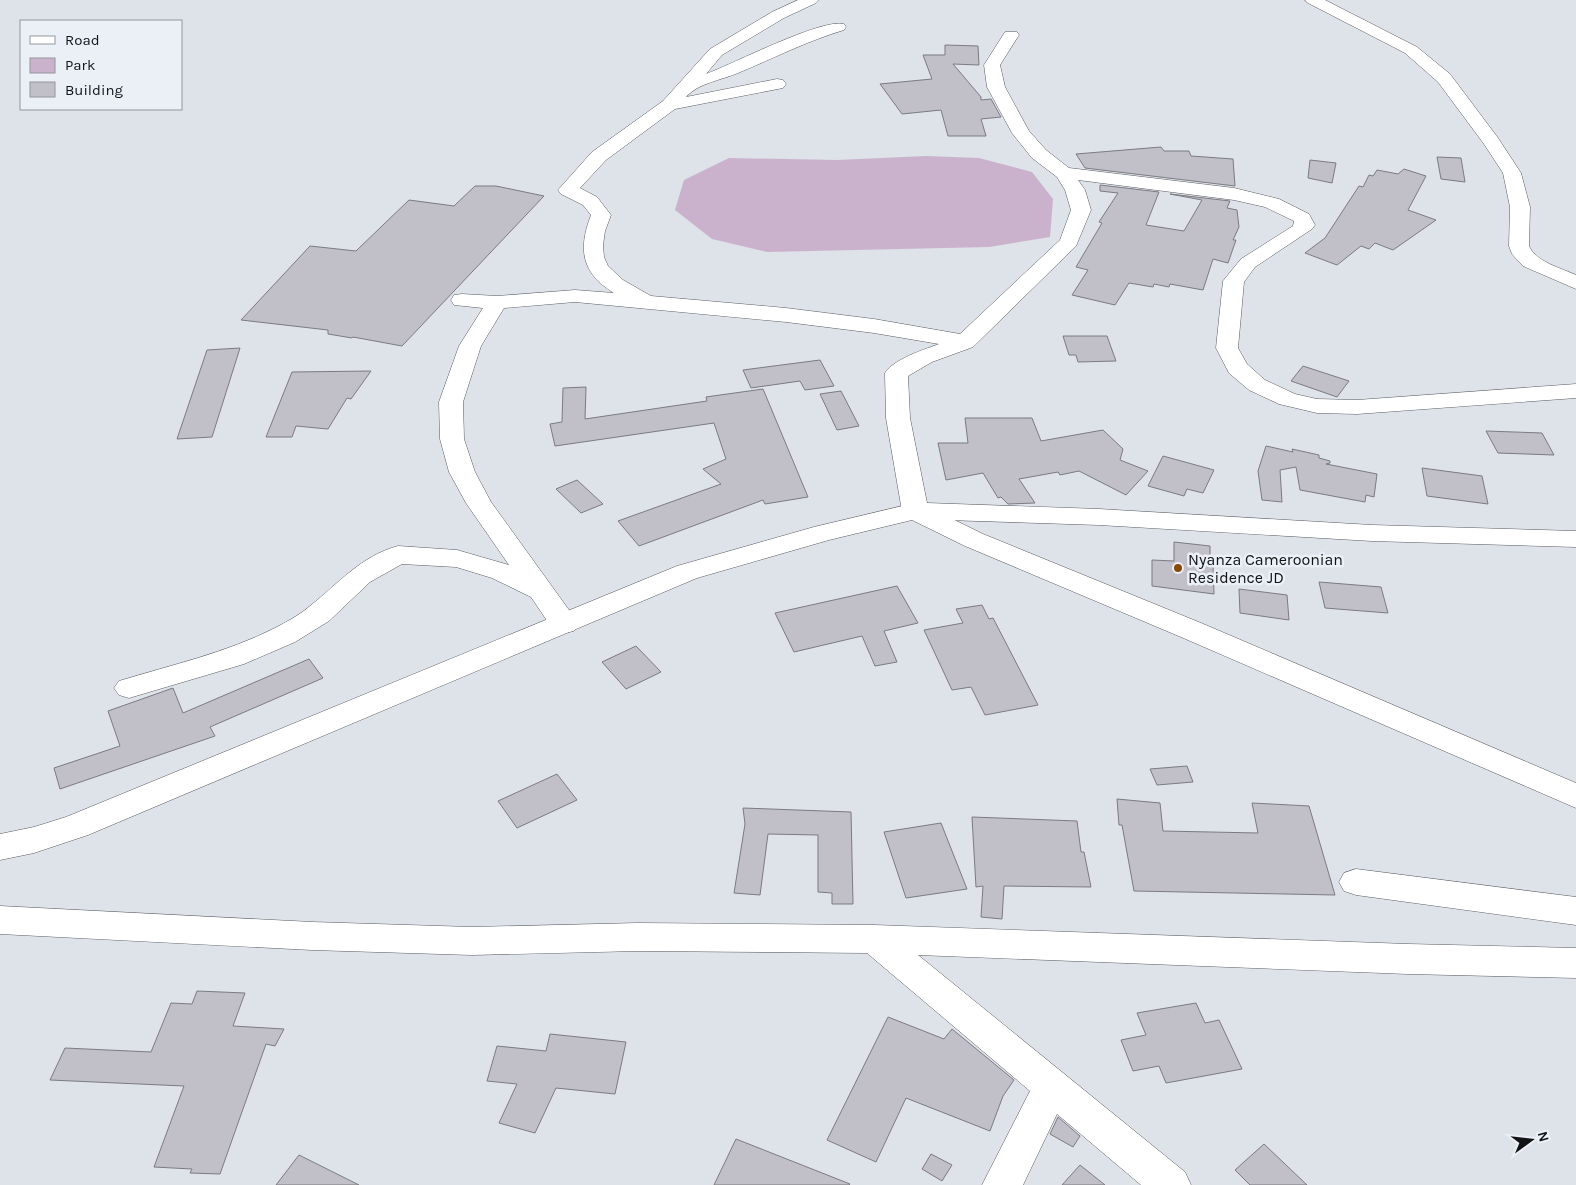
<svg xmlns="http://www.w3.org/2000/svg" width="1576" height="1185" font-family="Karla,sans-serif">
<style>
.green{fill:#cab2cd}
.building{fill:#c1c0c8;stroke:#7b7b81}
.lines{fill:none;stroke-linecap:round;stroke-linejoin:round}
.minor-casing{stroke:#575b60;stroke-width:1}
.major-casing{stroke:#575b60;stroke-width:1}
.minor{fill:#fff;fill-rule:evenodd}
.major{fill:#fff;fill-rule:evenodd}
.poi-dot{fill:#884a0b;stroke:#ebeff6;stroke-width:2}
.labels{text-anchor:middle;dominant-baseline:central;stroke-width:5;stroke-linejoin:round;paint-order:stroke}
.poi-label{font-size:16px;fill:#111315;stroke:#ebeff6;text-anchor:start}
</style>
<rect width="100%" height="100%" fill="#dee2e9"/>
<path class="green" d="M926,156L979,158L1032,172L1053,199L1050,237L989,247L767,252L712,239L675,210L684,180L729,158L837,160Z"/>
<g class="building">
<path d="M945,45L978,46L979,65L953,64L981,97V100L991,99L1001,117L981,119L986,136H948L941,110L902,114L880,84L932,79L923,55H945Z"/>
<path d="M1161,147L1164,151H1189L1191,156L1233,159L1235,186L1085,168L1076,154Z"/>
<path d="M1437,157L1461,158L1465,182L1441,179Z"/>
<path d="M1310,160L1336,163L1332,183L1308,178Z"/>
<path d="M1404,169L1426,176L1408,210L1436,220L1393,250L1375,243L1369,249L1361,246L1337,265L1305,253L1325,238L1359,186L1363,187L1369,175L1373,176L1377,170L1398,174Z"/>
<path d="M1100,185L1159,192L1146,225L1184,231L1202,200L1170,194L1230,201L1227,208L1237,210L1239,227L1233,240H1236L1228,263L1213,259L1203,290L1170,284L1169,287L1154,284L1153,287L1129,283L1115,305L1072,295L1088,270L1076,267L1102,223L1099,222L1118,193L1100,191Z"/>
<path d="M475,186H496L544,196L402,346L353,337L352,338L328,334V330L241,320L310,246L356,251L409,200L454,206Z"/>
<path d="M1063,336H1107L1116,361L1078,362L1076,355H1069Z"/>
<path d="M240,348L212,437L177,439L207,350Z"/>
<path d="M820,360L834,386L805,390L800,381L751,388L743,370Z"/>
<path d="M1303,366L1349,381L1337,397L1291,381Z"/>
<path d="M371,371L351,399L347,398L328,429L296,426L292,437H266L292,372Z"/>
<path d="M586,387L585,419L707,401L706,397L763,389L808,497L765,504L763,500L639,546L618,521L721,484L703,469L726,459L714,423L555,446L550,424L562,422L563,388Z"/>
<path d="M841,391L859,426L837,430L820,394Z"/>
<path d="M965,418H1032L1041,441L1103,430L1123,449L1120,460L1148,471L1126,495L1079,471L1060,475L1058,472L1019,479L1035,503L1008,504L1001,497L998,498L983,473L946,480L938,443H968Z"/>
<path d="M1486,431L1542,433L1554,455L1498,453Z"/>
<path d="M1266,446L1293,452L1292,449L1319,455V458L1330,461V463L1326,464L1377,474L1374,497L1366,495L1365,502L1300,490L1296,467L1280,470L1282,502L1262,500L1258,471Z"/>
<path d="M1163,456L1214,470L1203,493L1187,489L1184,496L1148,486Z"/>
<path d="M1422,468L1482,476L1488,504L1427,496Z"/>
<path d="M577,480L603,504L581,513L556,489Z"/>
<path d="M1174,542L1210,546V565H1213L1214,594L1152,586V560L1174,561Z"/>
<path d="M1319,582L1381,587L1388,613L1325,608Z"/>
<path d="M897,586L918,623L884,631L897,662L875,666L862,636L794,652L775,613Z"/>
<path d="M1239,589L1287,595L1289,620L1240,613Z"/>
<path d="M982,605L989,619L993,618L1038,705L985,715L971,687L952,690L924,630L963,623L956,609Z"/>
<path d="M636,646L661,672L626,689L602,662Z"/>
<path d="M309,659L323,678L210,727L215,736L60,789L54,768L120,746L108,711L173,688L183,713Z"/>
<path d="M1187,766L1193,782L1157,785L1150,769Z"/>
<path d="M557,774L577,800L517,828L498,801Z"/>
<path d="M1117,799L1160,803L1163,831L1258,833L1252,803L1309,806L1335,895L1134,891L1122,825H1119Z"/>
<path d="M743,808L851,812L853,904H832V893L818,892V835L768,834L760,895L734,893L745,824Z"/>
<path d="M972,817L1077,821L1081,852H1084L1091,887L1004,886L1002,919L981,917L983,886L976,887Z"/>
<path d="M941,823L967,889L906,898L884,832Z"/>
<path d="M197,991L245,993L233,1026L284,1029L275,1046L266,1044L220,1174L190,1173L192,1169L154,1167L184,1086L50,1080L65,1048L151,1052L171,1003L192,1004Z"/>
<path d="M1196,1003L1205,1023L1219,1020L1242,1069L1166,1083L1159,1066L1133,1071L1121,1040L1146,1035L1137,1013Z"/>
<path d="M888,1017L944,1039L952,1029L1014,1080L1003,1096L990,1131L906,1098L876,1162L827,1140Z"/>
<path d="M550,1034L626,1042L615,1094L556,1088L535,1133L499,1123L517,1084L487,1081L497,1046L546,1051Z"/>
<path d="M1058,1117L1080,1136L1073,1147L1050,1134Z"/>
<path d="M736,1139L850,1184L849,1185H714Z"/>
<path d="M1264,1144L1307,1185H1250L1235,1170Z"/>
<path d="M931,1154L952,1165L942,1181L922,1169Z"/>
<path d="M299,1155L359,1185H276Z"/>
<path d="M1080,1165L1105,1185H1062Z"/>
</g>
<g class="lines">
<defs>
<g id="minor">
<path d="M798,0H819L816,3L784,18L722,55L706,74C733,64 822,18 844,24L846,27L844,30C807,41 774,58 738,73C722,80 698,83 686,97L777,79L783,80L786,84L783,88L675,109L606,160L580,188L597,197L611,215L605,231L603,245L604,257L608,266L623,280L651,296L786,308L874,319L960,334L1060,240L1071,210L1065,190L1057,177L1032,158L1012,133L987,87L984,65L1005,32H1017L1019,35L1000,65L1005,87L1029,131L1046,150L1069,168L1234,188L1279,199L1309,214L1315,225L1312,229L1255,267L1244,282L1238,348L1247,364L1265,380L1295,394L1317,399L1357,400L1576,384V398L1357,414L1317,413L1279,404L1249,390L1229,373L1216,348L1223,281L1241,259L1293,226L1294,221L1265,207L1234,200L1078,180L1085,190L1091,210L1076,246L973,347L932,362L908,376L910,418L927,503L1099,509L1372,525L1576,531V547L1372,541L1099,525L915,519L906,517L902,511L886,418L885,373C894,359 923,350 939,344L874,333L786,322L575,302L504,308L481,346L463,402L464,439L475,472L491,502L574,617L578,624L574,631L564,633L554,631L531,597L492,578L456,567L402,564L370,582L329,621L295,642L244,664L129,698L119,695L114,688L119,681C171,665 226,653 275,628C286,622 300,615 310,606C339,583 361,556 398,546L457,550L509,565L466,503L449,472L440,439L439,402L459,346L483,308L454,305L451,300L454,295L462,294L497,296L575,290L614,293C581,273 578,249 591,215L583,205L561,194L558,190L592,152L663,101L710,49L772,12Z"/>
<path d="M1305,0H1325L1417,47L1450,74L1498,138L1521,173L1530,207L1529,246C1536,262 1561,268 1576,275V289L1523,266L1512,254L1509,246L1510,207L1503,173L1484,144L1438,82L1405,53L1308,3Z"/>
<path d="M1356,869L1576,897V925L1356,895L1344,891L1339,882L1344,873Z"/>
<path d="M0,906L312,922L472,927L638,923L874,925L1408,944L1576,948V978L1408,974L918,955L1185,1172L1191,1185H1141L1057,1114L1023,1185H982L1030,1091L867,953L638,951L472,955L312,950L0,934Z"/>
</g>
<path id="major" d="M915,503L924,505L983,534L1201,623L1576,783V808L1181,637L965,546L912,520L829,540L697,578L88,835L34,853L0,860V834L34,827L66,817L677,566L814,527Z"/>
</defs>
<use href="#minor" class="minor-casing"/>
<use href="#major" class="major-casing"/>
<use href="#minor" class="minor"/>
<use href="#major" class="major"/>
</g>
<circle class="poi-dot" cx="1178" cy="568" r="5"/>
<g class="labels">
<g class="poi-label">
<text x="1188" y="559">Nyanza Cameroonian<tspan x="1188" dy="18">Residence JD</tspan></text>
</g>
</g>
<rect x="20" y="20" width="162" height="90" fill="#ebeff6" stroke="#94979c"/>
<rect x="30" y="36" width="25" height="8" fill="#ffffff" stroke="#94979c"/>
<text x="65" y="45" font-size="15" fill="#111315">Road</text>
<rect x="30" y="58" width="25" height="15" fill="#cab2cd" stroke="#94979c"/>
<text x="65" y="70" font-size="15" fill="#111315">Park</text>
<rect x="30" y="82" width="25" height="15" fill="#c1c0c8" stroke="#94979c"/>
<text x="65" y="95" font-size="15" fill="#111315">Building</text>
<g transform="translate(1531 1140) rotate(75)" stroke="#ebeff6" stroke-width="4" paint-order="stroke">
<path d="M0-4L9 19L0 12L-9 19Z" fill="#111315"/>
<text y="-8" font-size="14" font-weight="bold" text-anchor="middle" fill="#111315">N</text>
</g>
</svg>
